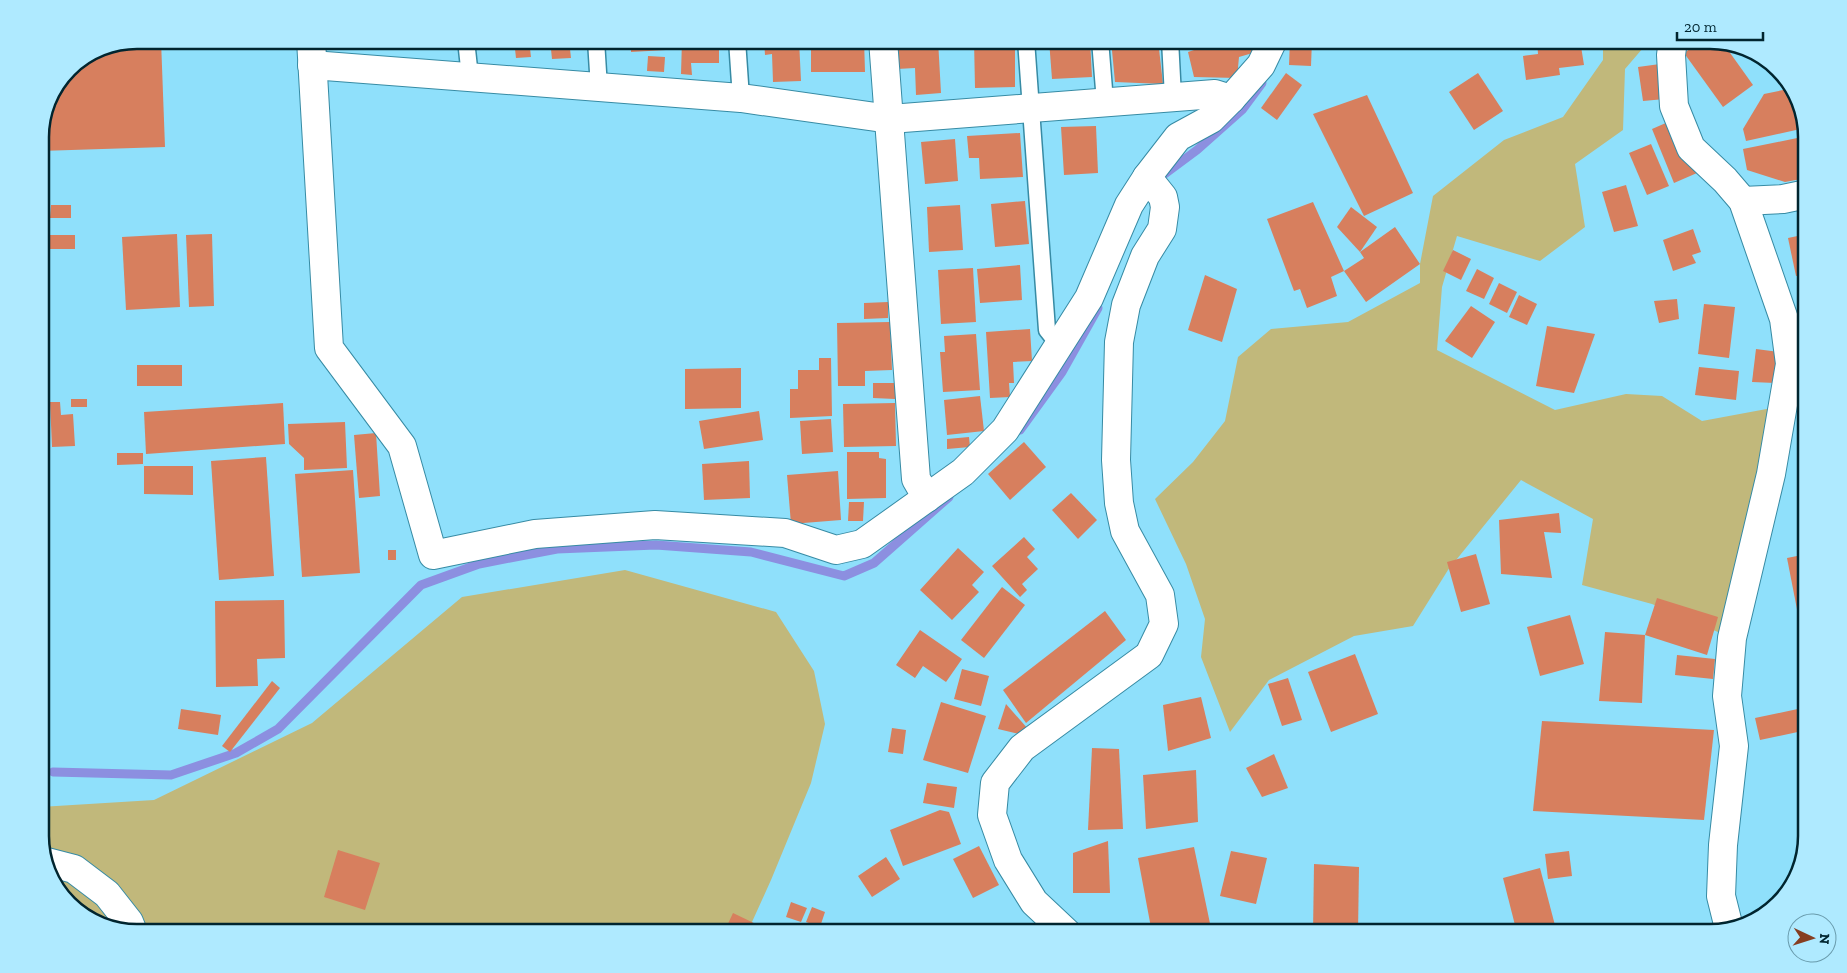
<svg xmlns="http://www.w3.org/2000/svg" width="1847" height="973" font-family="'Zilla Slab',serif">
<style>
.green{fill:#c1b87b}
.lines{fill:none;stroke-linecap:round;stroke-linejoin:round}
.stream{stroke:#8c8fe0;stroke-width:9}
.building{fill:#d77f5e}
.service-casing{stroke:#378ba4;stroke-width:19}
.minor-casing{stroke:#378ba4;stroke-width:30}
.service{stroke:#fff;stroke-width:16}
.minor{stroke:#fff;stroke-width:28}
.rim{fill:none;stroke:#01252f;stroke-width:2.5}
</style>
<rect width="100%" height="100%" fill="#8fe0fb"/>
<g class="green">
<path d="M1603,40L1649,41L1625,69L1623,130L1575,164L1585,227L1540,261L1457,236L1442,287L1437,350L1555,410L1626,394L1662,396L1702,421L1783,406L1732,638L1652,604L1582,585L1593,519L1521,480L1448,570L1413,626L1354,636L1269,680L1230,732L1201,657L1205,619L1186,564L1155,499L1193,462L1225,421L1238,357L1271,329L1348,322L1420,283V264L1433,196L1504,140L1563,117L1603,60Z"/>
<path d="M625,570L776,612L814,671L825,724L811,783L771,880L747,933H136L93,923L56,890L40,843V807L154,800L312,723L462,597Z"/>
</g>
<g class="lines">
<g class="stream">
<path d="M1162,176L1197,150L1242,110L1262,83"/>
<path d="M1020,430L1062,372L1098,308"/>
<path d="M53,772L171,775L236,753L278,729L421,585L479,564L557,549L656,545L751,552L844,576L874,563L949,497"/>
</g>
</g>
<g class="building">
<path d="M136,40H161L165,147L40,151V130L68,68L100,47Z"/>
<rect x="335" y="40" width="48" height="8"/>
<path d="M514,40H529L531,57L516,58Z"/>
<path d="M550,40H569L571,58L552,59Z"/>
<path d="M631,40H666V50L631,52Z"/>
<path d="M682,40H719V63H691L692,75L681,74Z"/>
<path d="M764,40H799L801,81L773,82L772,54L765,55Z"/>
<path d="M811,40H864L865,72H811Z"/>
<path d="M895,40H938L941,93L916,95L915,68L897,69Z"/>
<path d="M974,40H1015V87L975,88Z"/>
<path d="M1049,40H1090L1092,77L1052,79Z"/>
<path d="M1111,40H1158L1163,84L1115,82Z"/>
<path d="M1198,40H1253L1256,52L1239,57L1237,78L1194,77L1188,52L1197,49Z"/>
<path d="M1290,40H1312L1311,66L1289,65Z"/>
<path d="M1537,40H1580L1584,65L1559,68L1560,75L1526,80L1523,56L1538,54Z"/>
<path d="M1703,40L1723,43L1753,85L1723,107L1684,53Z"/>
<path d="M648,56L665,57L664,72L647,71Z"/>
<path d="M1660,64L1665,99L1643,101L1638,67Z"/>
<path d="M1286,73L1302,85L1277,120L1261,108Z"/>
<path d="M1478,73L1503,111L1474,130L1449,92Z"/>
<path d="M1793,88L1805,128L1746,141L1743,129L1764,94Z"/>
<path d="M1367,95L1413,193L1364,216L1313,114Z"/>
<path d="M1675,119L1697,173L1674,183L1652,129Z"/>
<path d="M1096,126L1098,173L1064,175L1061,127Z"/>
<path d="M1020,133L1023,177L980,179L979,158H969L967,136Z"/>
<path d="M1807,136V178L1785,182L1747,170L1743,149Z"/>
<path d="M955,139L958,181L925,184L921,142Z"/>
<path d="M1651,144L1669,186L1647,195L1629,153Z"/>
<path d="M1626,185L1638,226L1614,232L1602,192Z"/>
<path d="M1025,201L1029,244L995,247L991,204Z"/>
<path d="M1313,202L1344,271L1331,277L1337,296L1307,308L1300,289L1294,291L1267,219Z"/>
<path d="M51,205H71V218H50Z"/>
<path d="M960,205L963,250L929,252L927,207Z"/>
<path d="M1351,207L1377,227L1360,252L1337,227Z"/>
<path d="M1395,227L1420,264L1366,302L1344,271L1364,258L1360,252Z"/>
<path d="M1693,229L1701,252L1692,255L1696,263L1673,271L1663,240Z"/>
<path d="M177,234L180,307L126,310L122,237Z"/>
<path d="M212,234L214,306L189,307L186,235Z"/>
<path d="M1807,234V274L1796,276L1788,238Z"/>
<rect x="45" y="235" width="30" height="14"/>
<path d="M1453,250L1471,259L1461,280L1443,271Z"/>
<path d="M1020,265L1022,300L980,303L977,269Z"/>
<path d="M973,268L976,322L941,324L938,270Z"/>
<path d="M1477,269L1494,278L1484,299L1466,291Z"/>
<path d="M1205,275L1237,289L1222,342L1188,330Z"/>
<path d="M1499,283L1517,292L1507,313L1489,304Z"/>
<path d="M1519,295L1537,304L1527,325L1509,317Z"/>
<path d="M1677,299L1679,319L1659,323L1654,301Z"/>
<path d="M888,302V318L864,319V303Z"/>
<path d="M1704,304L1735,307L1729,358L1698,354Z"/>
<path d="M1471,306L1495,322L1472,358L1445,341Z"/>
<path d="M890,322L892,370L865,371V386H838L837,323Z"/>
<path d="M1547,326L1595,334L1574,393L1536,386Z"/>
<path d="M1030,329L1032,361L1013,362L1014,383H1009L1010,397L990,398L986,332Z"/>
<path d="M976,334L980,390L943,392L940,352H945L944,336Z"/>
<path d="M1756,349L1779,352L1775,383L1752,382Z"/>
<path d="M819,358H831L832,416L790,418V389H798V370H819Z"/>
<rect x="137" y="365" width="45" height="21"/>
<path d="M1699,367L1739,371L1736,400L1695,395Z"/>
<path d="M741,368V408L685,409V369Z"/>
<path d="M873,383H895V399L873,398Z"/>
<path d="M980,396L984,431L947,435L944,400Z"/>
<rect x="71" y="399" width="16" height="8"/>
<path d="M50,402H60L61,415L73,414L75,446L52,447Z"/>
<path d="M47,403L49,453L40,454V404Z"/>
<path d="M283,403L285,444L146,454L144,412Z"/>
<path d="M895,403L896,446L844,447L843,404Z"/>
<path d="M759,411L763,440L704,449L699,421Z"/>
<path d="M831,419L833,452L802,454L800,421Z"/>
<path d="M345,422L347,468L304,470V458L289,444L288,424Z"/>
<path d="M376,433L380,496L359,498L354,435Z"/>
<path d="M969,437L970,447L947,449V439Z"/>
<path d="M1024,442L1046,467L1010,500L988,474Z"/>
<path d="M847,452H879V458L886,459V498L847,499Z"/>
<path d="M117,453H143V464L117,465Z"/>
<path d="M266,457L274,576L219,580L211,461Z"/>
<path d="M749,461L750,498L704,500L702,464Z"/>
<path d="M144,466H193V495L144,494Z"/>
<path d="M353,470L360,573L302,577L295,474Z"/>
<path d="M838,471L841,520L791,524L787,475Z"/>
<path d="M1071,493L1097,520L1078,539L1052,510Z"/>
<path d="M849,502H864L863,521H848Z"/>
<path d="M1559,513L1561,533L1544,532L1552,578L1501,574L1499,520Z"/>
<path d="M1024,537L1035,549L1027,557L1038,569L1022,584L1027,590L1020,597L992,566Z"/>
<path d="M958,548L984,572L972,585L979,592L952,620L920,590Z"/>
<rect x="388" y="550" width="8" height="10"/>
<path d="M1476,554L1490,604L1461,612L1447,562Z"/>
<path d="M1807,554V634L1802,635L1787,558Z"/>
<path d="M1002,587L1025,605L984,658L961,640Z"/>
<path d="M1657,598L1718,617L1707,655L1645,635Z"/>
<path d="M284,600L285,658L257,659L258,686L216,687L215,601Z"/>
<path d="M1105,611L1126,640L1026,723L1003,690Z"/>
<path d="M1570,615L1584,664L1540,676L1527,627Z"/>
<path d="M920,630L962,659L946,682L923,666L915,678L896,665Z"/>
<path d="M1605,632L1645,635L1642,703L1599,701Z"/>
<path d="M1355,654L1378,714L1331,732L1308,672Z"/>
<path d="M1677,655L1715,659L1713,679L1675,675Z"/>
<path d="M962,669L989,676L981,706L954,699Z"/>
<path d="M1288,678L1302,720L1282,726L1268,684Z"/>
<path d="M272,681L280,688L230,752L222,746Z"/>
<path d="M1201,697L1211,738L1168,751L1163,705Z"/>
<path d="M941,702L986,716L968,773L923,760Z"/>
<path d="M1006,704L1028,729L1019,734L998,729Z"/>
<path d="M1807,707V730L1760,740L1755,718Z"/>
<path d="M181,709L221,715L218,735L178,729Z"/>
<path d="M1542,721L1714,730L1704,820L1533,811Z"/>
<path d="M892,728L906,730L903,754L888,752Z"/>
<path d="M1092,748L1119,749L1123,829L1088,830Z"/>
<path d="M1274,754L1288,788L1262,797L1246,768Z"/>
<path d="M1196,770L1198,822L1146,829L1143,775Z"/>
<path d="M927,783L957,787L954,808L923,803Z"/>
<path d="M940,810L949,812L961,844L903,866L890,830Z"/>
<path d="M1108,841L1110,893H1073V853Z"/>
<path d="M979,846L999,885L973,898L953,859Z"/>
<path d="M1194,847L1212,933H1152L1138,858Z"/>
<path d="M338,850L380,863L365,910L324,897Z"/>
<path d="M1231,851L1267,858L1256,904L1220,896Z"/>
<path d="M1569,851L1572,876L1548,879L1545,854Z"/>
<path d="M886,857L900,879L872,897L858,876Z"/>
<path d="M1314,864L1359,867L1358,933H1313Z"/>
<path d="M1540,868L1557,933H1517L1503,878Z"/>
<path d="M791,902L807,908L801,922L786,917Z"/>
<path d="M812,907L825,912L820,927L806,922Z"/>
<path d="M733,913L758,925L754,933H735L726,928Z"/>
<path d="M759,926L774,933H756Z"/>
<path d="M1239,927L1274,929L1273,933H1238Z"/>
</g>
<g class="lines">
<defs>
<g id="service">
<path d="M466,40L470,77"/>
<path d="M596,40L599,88"/>
<path d="M737,40L741,98"/>
<path d="M1026,40L1047,330L1059,345"/>
<path d="M1100,40L1105,102"/>
<path d="M1170,40L1173,97"/>
</g>
<g id="minor">
<path d="M311,40L329,348L402,446L433,555L535,534L655,525L785,533L836,550L862,544L963,472L1005,430L1089,298L1129,205L1147,177L1178,137L1211,119L1231,99L1261,65L1273,40"/>
<path d="M883,40L916,479L927,498"/>
<path d="M1673,40L1671,55L1674,106L1691,148L1725,180L1743,201L1784,319L1790,364L1771,474L1732,638L1727,696L1734,746L1723,845L1721,896L1729,928"/>
<path d="M312,65L741,98L890,119L1215,94L1231,99"/>
<path d="M1743,201L1783,199L1807,194"/>
<path d="M47,862L74,869L107,894L129,922L133,932"/>
<path d="M1067,933L1034,902L1008,860L992,815L995,783L1022,748L1149,655L1164,624L1160,595L1125,531L1119,503L1116,460L1119,342L1126,305L1145,256L1162,229L1165,207L1163,197L1147,177"/>
</g>
</defs>
<use href="#service" class="service-casing"/>
<use href="#minor" class="minor-casing"/>
<use href="#service" class="service"/>
<use href="#minor" class="minor"/>
</g>
<path d="M0 0H1847V973H0ZM137 49H1710A88 88 0 0 1 1798 137V836A88 88 0 0 1 1710 924H137A88 88 0 0 1 49 836V137A88 88 0 0 1 137 49Z" fill="#afeaff" fill-rule="evenodd"/>
<path class="rim" d="M137 49H1710A88 88 0 0 1 1798 137V836A88 88 0 0 1 1710 924H137A88 88 0 0 1 49 836V137A88 88 0 0 1 137 49Z"/>
<g transform="translate(1812 938) rotate(94)"><circle r="24" fill="#afeaff" stroke="#699bac"/>
<path d="M0-4L9 19L0 12L-9 19Z" fill="#863e21"/>
<text y="-8" font-size="14" font-weight="bold" text-anchor="middle" fill="#01252f">N</text>
</g>
<path d="M1677 32v8h86v-8" fill="none" stroke="#01252f" stroke-width="2.5"/>
<text x="1684" y="32" font-size="15" fill="#01252f" stroke="#afeaff" stroke-width="4" paint-order="stroke">20 m</text>
</svg>
